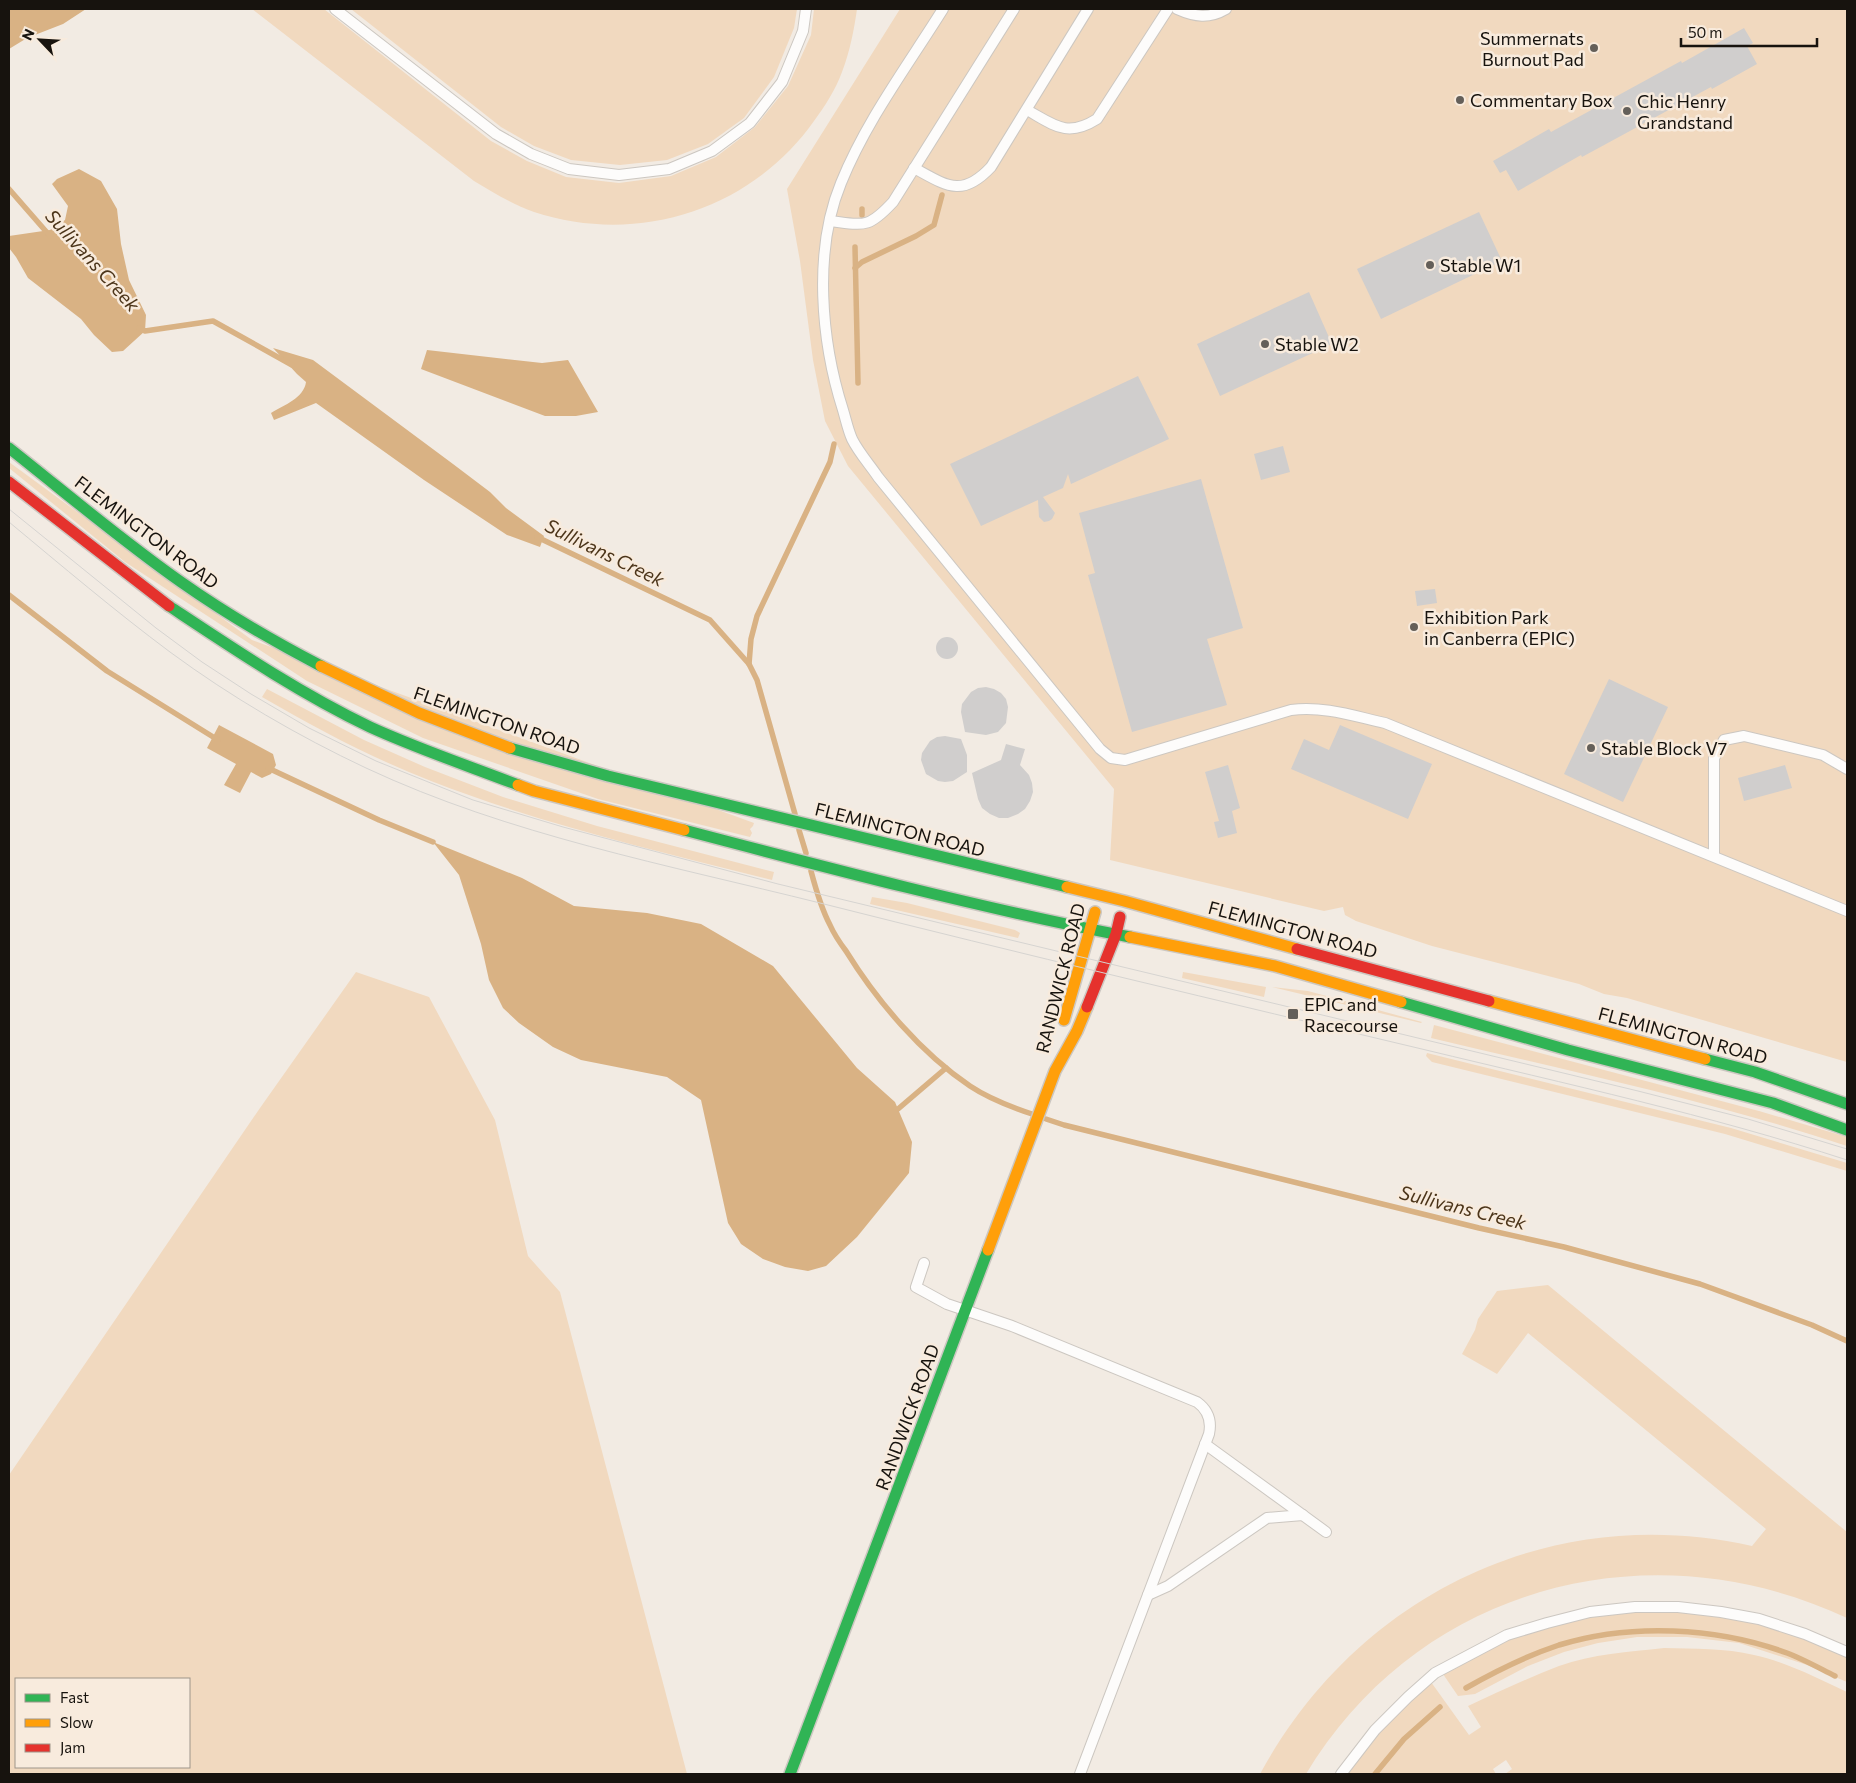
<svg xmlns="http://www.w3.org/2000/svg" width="1856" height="1783" font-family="Commissioner,sans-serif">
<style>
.green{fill:#f1d9bf;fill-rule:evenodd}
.water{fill:#d9b284}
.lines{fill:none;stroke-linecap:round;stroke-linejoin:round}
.stream{stroke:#d9b284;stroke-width:5.5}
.building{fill:#d0cecd}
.lane-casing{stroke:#ccc7c1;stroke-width:12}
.fast-casing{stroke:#ccc7c1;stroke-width:14}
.slow-casing{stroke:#ccc7c1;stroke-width:14}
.jam-casing{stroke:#ccc7c1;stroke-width:14}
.lane{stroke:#fdfcfb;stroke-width:10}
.fast{stroke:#30b455;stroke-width:11}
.slow{stroke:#ff9f0a;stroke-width:11}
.jam{stroke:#e5322d;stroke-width:11}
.tram{stroke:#d6d4d1;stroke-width:1}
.poi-dot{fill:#645f59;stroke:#f8ebdd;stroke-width:2}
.labels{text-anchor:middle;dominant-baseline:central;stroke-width:5;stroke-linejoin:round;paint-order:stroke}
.poi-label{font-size:18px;fill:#17130e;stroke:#f8ebdd;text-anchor:start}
.street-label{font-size:18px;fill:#17130e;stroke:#f8ebdd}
.water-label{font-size:19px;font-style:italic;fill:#4c351a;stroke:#f8ebdd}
</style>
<rect width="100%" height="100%" fill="#f2ebe3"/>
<g class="green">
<path d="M252,9H324L491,141L527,161L566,177L619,183L671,176L716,157L755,127L788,86L811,35L814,9H857C854,30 850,51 842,72C836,89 825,106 814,121C751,210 638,246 534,212C513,205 493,192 474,181Z"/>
<path d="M351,9H797L794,28L774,77L744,118L708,144L667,160L620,165L571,160L534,146L501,127Z"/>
<path d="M900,9H1847V1062L1627,998L1604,994L1579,984L1432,946L1356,921L1345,915L1343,907L1324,911L1110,860L1114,789L848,466L825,421L813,360L800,261L787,189Z"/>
<path d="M9,462L252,640L754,823L753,826L750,829L752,833L750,837L598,799L423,738L307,681L125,562L9,468Z"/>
<path d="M267,689L364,740L425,767L503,797L597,826L774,872L772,880C658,851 541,824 431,781C372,758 317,729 262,697Z"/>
<path d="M872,897L907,903L1015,930L1020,933L1018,938L870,904Z"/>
<path d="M356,972L429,997L495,1120L528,1256L560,1292L687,1774H9V1475L260,1108ZM16,1679H189V1767H16Z"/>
<path d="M1183,972L1266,987L1264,997L1182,978Z"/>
<path d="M1272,987L1308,991L1422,1022L1421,1023Z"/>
<path d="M1434,1025L1759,1111L1847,1137V1146C1711,1101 1570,1071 1431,1038Z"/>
<path d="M1427,1053L1731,1128L1847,1163V1171L1725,1134L1432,1062L1426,1056Z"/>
<path d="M1548,1285L1847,1532V1618C1650,1526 1420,1585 1306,1774H1260C1358,1594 1551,1501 1752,1546L1766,1529L1528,1333L1497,1374L1462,1354L1475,1330L1478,1319L1497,1291Z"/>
<path d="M1638,1610C1694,1611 1751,1617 1805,1638C1819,1644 1833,1650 1847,1657V1682L1807,1665L1739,1643L1687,1637H1637L1598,1643L1564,1652L1528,1666L1475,1694L1458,1696L1443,1674C1476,1656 1510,1637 1547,1626C1577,1617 1607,1613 1638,1610Z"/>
<path d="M1664,1648C1694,1649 1725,1648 1754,1655C1786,1662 1817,1678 1847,1692V1774H1505L1512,1769L1506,1760L1493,1769L1496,1774H1346L1383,1728L1431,1682L1469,1735L1481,1727L1468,1706C1498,1692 1528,1678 1559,1666C1592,1654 1629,1652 1664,1648Z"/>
</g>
<g class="water">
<path d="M9,9H86L63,24L27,38L9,49Z"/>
<path d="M79,169L101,181L117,209L121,244L129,280L146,315L145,331L123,351L112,352L94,335L81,319L28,278L16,257L9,248V236L50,230L65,220L68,206L52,184L57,179Z"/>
<path d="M273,348L313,360L453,464L490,492L506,508L544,536L540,547L507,535L424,480L316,403L274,420L271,413C284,405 304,398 306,382L297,374Z"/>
<path d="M427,350L542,363L568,360L598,412L576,416H545L421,369Z"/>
<path d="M219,725L273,754L276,765L271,774L262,778L251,772L240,793L224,785L236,764L207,748Z"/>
<path d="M433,842L522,878L574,906L647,913L701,924L773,966L857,1068L895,1102L912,1142L909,1173L857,1237L826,1266L808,1271L785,1267L763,1259L741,1244L728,1223L701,1100L667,1077L581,1060L553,1047L519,1023L503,1008L489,980L481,944L459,875Z"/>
</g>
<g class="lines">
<g class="stream">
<path d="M9,189L50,236"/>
<path d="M862,215V209"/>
<path d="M855,247L858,383"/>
<path d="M855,268L862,262L916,236L934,225L942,195"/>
<path d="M139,328L145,331L213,321L292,365"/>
<path d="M537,537L710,620L749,664L757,680L795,814"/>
<path d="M9,595L107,671L218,740"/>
<path d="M749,664L751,639L757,616L830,462L834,444"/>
<path d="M268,768L379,820L433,842"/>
<path d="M799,830L806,853"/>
<path d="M811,871C816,890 821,908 830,925C834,934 840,943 846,951C877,1001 921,1053 970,1086C988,1098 1011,1107 1032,1114"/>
<path d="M898,1109L946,1068"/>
<path d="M1046,1119L1064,1125L1479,1228L1564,1247L1700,1284L1812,1325L1847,1341"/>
<path d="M1466,1688C1496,1671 1526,1656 1559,1645C1631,1623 1716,1627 1787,1653C1803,1659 1819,1668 1835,1676"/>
<path d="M1375,1774L1404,1739L1440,1707"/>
</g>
</g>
<g class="building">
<path d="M1744,28L1753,43L1747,46L1757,64L1712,89L1711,87L1582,157L1581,155L1518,191L1506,170L1500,173L1493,161L1549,129L1551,132L1681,61L1682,63Z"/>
<path d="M1479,212L1502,261L1381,319L1357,269Z"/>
<path d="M1309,292L1332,344L1220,396L1197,344Z"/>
<path d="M1138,376L1169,439L1071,484L1068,474L1063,488L1043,497L1055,513L1052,519L1049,521L1044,522L1039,517L1038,500L981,526L950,464Z"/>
<path d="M1283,446L1290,472L1261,480L1254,454Z"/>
<path d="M1201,479L1243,628L1207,639L1227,705L1132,732L1088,575L1095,573L1079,513Z"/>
<path d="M1435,589L1437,603L1417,606L1415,591Z"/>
<circle cx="947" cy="648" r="11"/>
<path d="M1609,679L1668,707L1623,802L1564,774Z"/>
<path d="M986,687L994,689L1001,693L1006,699L1008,707L1006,723L998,732L986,735L965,732L961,712L962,704L971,692L978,688Z"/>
<path d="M1340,725L1432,764L1408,819L1291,769L1304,739L1329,750Z"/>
<path d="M945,736L961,739L967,755V772L953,781L945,782L938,781L926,774L921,760L922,753L930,741L937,737Z"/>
<path d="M1006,744L1025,749L1020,765L1029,775L1032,783L1033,792L1030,801L1025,809L1018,814L1008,818H999L990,814L982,808L978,799L972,773L1001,760Z"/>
<path d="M1228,765L1240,808L1232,811L1237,833L1218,838L1214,822L1219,821L1205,772Z"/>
<path d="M1785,765L1792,788L1744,801L1738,778Z"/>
</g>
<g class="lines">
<defs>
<g id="lane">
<path d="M335,9L496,134L531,154L569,169L619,175L669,169L712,151L750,123L782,82L803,31L806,9"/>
<path d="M943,9C908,65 866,121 841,183C813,251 821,341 843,410C846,420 848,430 852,439C859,453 870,465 878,477L1100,749L1111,758L1125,760L1291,710C1325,706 1353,716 1385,723L1847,911"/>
<path d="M1177,9C1195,17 1209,19 1226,9"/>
<path d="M1027,110C1054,125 1067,138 1097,119L1168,9"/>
<path d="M914,168C947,186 962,198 991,167L1088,9"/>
<path d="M830,221C864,225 868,229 893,202L1014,9"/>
<path d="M1714,855V758L1724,740L1744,736L1823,755L1847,769"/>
<path d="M924,1263L916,1287L947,1304L1012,1326L1197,1402C1208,1410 1212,1420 1209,1434L1080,1774"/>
<path d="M1205,1444L1326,1532"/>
<path d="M1148,1595L1168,1586L1267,1518L1303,1515"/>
<path d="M1341,1774L1375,1730L1408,1697L1435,1673L1507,1635L1547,1623L1590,1612L1635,1607H1678L1721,1612L1759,1619L1805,1634L1847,1652"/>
</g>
<g id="fast">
<path d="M9,448C66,493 121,540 181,582C225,613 273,641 321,666"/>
<path d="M169,606C234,649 299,693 370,727C418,749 469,766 518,785"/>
<path d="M510,748L608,776L1067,887"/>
<path d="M684,830C832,869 980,908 1130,937"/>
<path d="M1401,1002L1568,1050L1773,1103L1847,1130"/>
<path d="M1705,1059L1755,1072L1847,1104"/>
<path d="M790,1774L988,1250"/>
</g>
<g id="slow">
<path d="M321,666L419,713L510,748"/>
<path d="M518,785L534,791L684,830"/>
<path d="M1067,887L1124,901L1297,949"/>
<path d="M1130,937L1275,966L1401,1002"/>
<path d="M1489,1001L1705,1059"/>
<path d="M1064,1020L1095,912"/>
<path d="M988,1250L1055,1071L1077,1031L1087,1007"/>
</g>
<g id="jam">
<path d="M9,482L169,606"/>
<path d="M1297,949L1489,1001"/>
<path d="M1087,1007L1116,934L1120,917"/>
</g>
</defs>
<use href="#lane" class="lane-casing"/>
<use href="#fast" class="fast-casing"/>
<use href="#slow" class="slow-casing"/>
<use href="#jam" class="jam-casing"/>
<use href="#lane" class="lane"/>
<use href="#fast" class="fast"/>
<use href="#slow" class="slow"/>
<use href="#jam" class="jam"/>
<g class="tram">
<path d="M9,509L156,628L202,662L251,694L309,728L376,761L473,800L563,827L778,884L1638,1091L1748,1119L1847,1149"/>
<path d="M9,522C62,566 115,611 170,652C231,697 298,736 366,768C509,835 668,865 820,903C1022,954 1224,1002 1426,1050C1567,1084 1709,1115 1847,1160"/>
</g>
</g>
<g class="poi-dot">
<circle cx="1594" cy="48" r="5"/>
<circle cx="1460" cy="100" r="5"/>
<circle cx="1627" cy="111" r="5"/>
<circle cx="1430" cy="265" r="5"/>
<circle cx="1265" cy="344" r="5"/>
<circle cx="1414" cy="627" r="5"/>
<circle cx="1591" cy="748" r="5"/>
<rect x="1287" y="1008" width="12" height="12" rx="2.5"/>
</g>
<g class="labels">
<g class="poi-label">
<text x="1584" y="38" text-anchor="end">Summernats<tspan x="1584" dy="21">Burnout Pad</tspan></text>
<text x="1470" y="100">Commentary Box</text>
<text x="1637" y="101">Chic Henry<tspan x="1637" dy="21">Grandstand</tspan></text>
<text x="1440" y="265">Stable W1</text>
<text x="1275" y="344">Stable W2</text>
<text x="1424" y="617">Exhibition Park<tspan x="1424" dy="21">in Canberra (EPIC)</tspan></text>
<text x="1601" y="748">Stable Block V7</text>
<text x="1304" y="1004">EPIC and<tspan x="1304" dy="21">Racecourse</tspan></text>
</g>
<g class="street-label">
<text transform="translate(147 532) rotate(37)">FLEMINGTON ROAD</text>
<text transform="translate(497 720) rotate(19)">FLEMINGTON ROAD</text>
<text transform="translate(900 829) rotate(14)">FLEMINGTON ROAD</text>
<text transform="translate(1293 929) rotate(15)">FLEMINGTON ROAD</text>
<text transform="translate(1060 978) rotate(-76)">RANDWICK ROAD</text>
<text transform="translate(1683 1035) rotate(15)">FLEMINGTON ROAD</text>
<text transform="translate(907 1417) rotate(-70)">RANDWICK ROAD</text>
</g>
<g class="water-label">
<text transform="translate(93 260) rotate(48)">Sullivans Creek</text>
<text transform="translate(605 552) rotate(26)">Sullivans Creek</text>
<text transform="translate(1463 1207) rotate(14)">Sullivans Creek</text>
</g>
</g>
<rect width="1856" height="1783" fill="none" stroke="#17130e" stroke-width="20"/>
<rect x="15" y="1678" width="175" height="90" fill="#f8ebdd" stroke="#9e958a"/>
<rect x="25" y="1694" width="25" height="8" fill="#30b455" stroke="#9e958a"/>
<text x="60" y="1703" font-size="15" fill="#17130e">Fast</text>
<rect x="25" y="1719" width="25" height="8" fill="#ff9f0a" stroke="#9e958a"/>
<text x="60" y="1728" font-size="15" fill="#17130e">Slow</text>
<rect x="25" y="1744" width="25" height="8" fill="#e5322d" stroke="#9e958a"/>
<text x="60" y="1753" font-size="15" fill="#17130e">Jam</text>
<g transform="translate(40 40) rotate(295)" stroke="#f8ebdd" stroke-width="4" paint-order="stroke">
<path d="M0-4L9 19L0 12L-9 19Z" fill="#17130e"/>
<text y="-8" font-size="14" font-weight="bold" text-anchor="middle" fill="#17130e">N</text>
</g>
<path d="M1681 38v8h136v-8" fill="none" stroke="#17130e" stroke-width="2.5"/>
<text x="1688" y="38" font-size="15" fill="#17130e" stroke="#f8ebdd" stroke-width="4" paint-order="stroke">50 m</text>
</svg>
